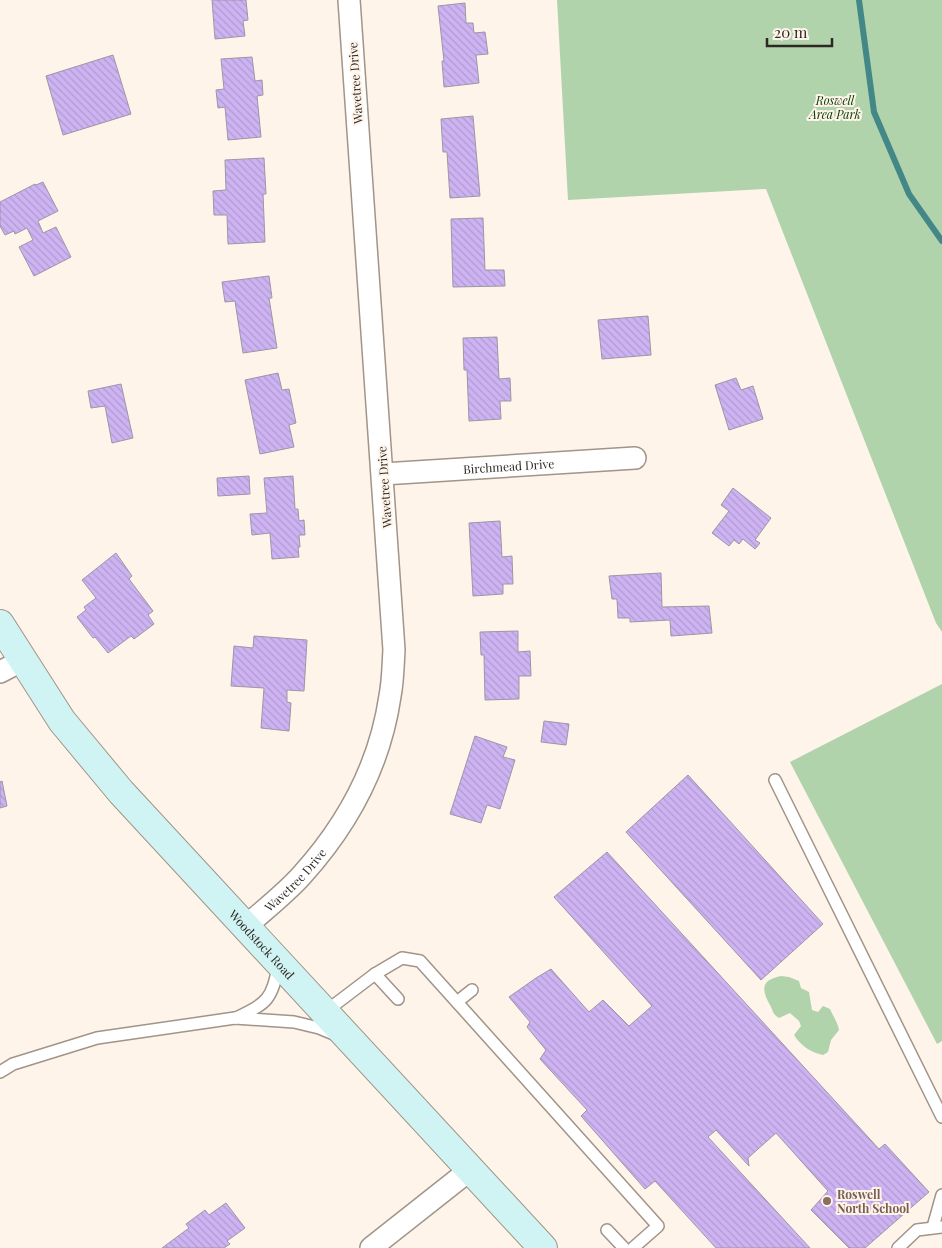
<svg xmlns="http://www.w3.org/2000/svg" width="942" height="1248" font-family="'Playfair Display',serif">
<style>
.green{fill:#b1d3ac}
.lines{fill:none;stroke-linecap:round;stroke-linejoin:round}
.stream{stroke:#438886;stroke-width:6}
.building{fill:url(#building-back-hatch);stroke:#9c96a5}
.lane-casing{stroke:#a19488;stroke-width:14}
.street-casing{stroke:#a19488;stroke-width:24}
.secondary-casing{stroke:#a19488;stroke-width:30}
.lane{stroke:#fff;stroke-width:11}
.street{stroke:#fff;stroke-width:21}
.secondary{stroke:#d0f4f3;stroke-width:28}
.education-dot{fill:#8d6e63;stroke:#fef4e9;stroke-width:2}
.labels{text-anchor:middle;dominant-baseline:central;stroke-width:4;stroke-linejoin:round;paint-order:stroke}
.street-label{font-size:12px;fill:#2d2823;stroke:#fef4e9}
.park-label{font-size:12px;font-style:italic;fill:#063901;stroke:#fef4e9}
.education-label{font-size:12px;font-weight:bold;fill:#785e54;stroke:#fef4e9;text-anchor:start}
</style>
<defs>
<pattern id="building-back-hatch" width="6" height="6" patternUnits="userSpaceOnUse" patternTransform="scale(1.25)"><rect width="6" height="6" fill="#ceb3f3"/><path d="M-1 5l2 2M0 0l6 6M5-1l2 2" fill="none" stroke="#b19ad0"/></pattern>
</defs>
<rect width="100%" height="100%" fill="#fef4e9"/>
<g class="green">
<path d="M557,0H942V632L936,623L766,189L568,200Z"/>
<path d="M942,684V1041L937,1044L790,762Z"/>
<path d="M781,976L789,977L799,981L801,988L809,992L812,1010L818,1012L823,1006L830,1009C833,1016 838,1023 839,1030L831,1040L828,1052L823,1055C810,1052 801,1046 794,1035L801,1026L799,1021L790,1013L779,1018C772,1014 773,1010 770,1005C761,989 761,980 781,976Z"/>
</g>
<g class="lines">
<path class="stream" d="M859,0L874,112L909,194L942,241"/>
</g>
<g class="building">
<path d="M212,0H246L248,20L243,21L245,36L215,39Z"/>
<path d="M465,3L466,23H473L474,33L485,32L488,54L476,55L479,83L444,87L442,61H444L438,6Z"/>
<path d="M113,55L131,114L63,135L46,76Z"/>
<path d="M252,57L255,81L262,80L263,95L257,96L261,137L228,140L225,107L218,108L216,90L224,89L221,59Z"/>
<path d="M473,116L480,196L450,198L447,152H443L441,119Z"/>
<path d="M264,158L266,194H263L265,242L228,244L227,215H214L213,191L226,190L225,160Z"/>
<path d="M43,182L58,211L38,221L43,233L56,227L71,257L34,276L19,247L33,240L27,228L15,234L14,231L5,235L0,226V202L35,184L36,185Z"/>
<path d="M483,218L485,270H504L505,286L453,287L451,219Z"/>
<path d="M269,276L272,298H269L277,348L243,353L235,301L225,302L222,282Z"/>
<path d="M648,316L651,355L602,359L598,320Z"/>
<path d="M497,337L499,379L510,378L511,401H500L501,419L469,421L467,370H464L463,338Z"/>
<path d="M278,373L282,390L289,389L296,423L289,425L294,447L260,454L245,380Z"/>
<path d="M736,378L741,390L753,386L763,419L729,430L715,385Z"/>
<path d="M121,384L133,438L112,443L105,406L91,408L88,391Z"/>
<path d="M249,476L250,494L218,496L217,478Z"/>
<path d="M293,476L295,509H298L299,521L304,520L305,535H299L300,547H298L299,557L272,559L270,533L252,535L250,514L267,513L264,478Z"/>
<path d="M733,488L771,518L755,540L760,543L755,549L743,539L739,544L734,540L729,546L712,533L729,511L721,505Z"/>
<path d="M500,521L502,557L512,556L513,584H503V594L473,596L469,523Z"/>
<path d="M116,553L132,576L129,579L153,611L148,615L154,624L134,639L131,636L108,653L95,637L93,638L77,617L86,610L84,607L96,598L82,580Z"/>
<path d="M661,573L662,607L709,606L712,633L671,636L670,620L630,622V618H618L617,599H612L609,576Z"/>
<path d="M518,631V652L530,651L531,676H519V699L485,700L484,655H481L480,632Z"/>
<path d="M254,636L307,640L304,691L287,690V702L291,703L289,731L261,728L264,688L231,686L234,646L253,648Z"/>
<path d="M544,721L569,724L566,745L541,742Z"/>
<path d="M475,736L507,747L503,757L515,760L500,809L487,805L481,823L450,814Z"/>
<path d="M688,775L823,924L761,980L626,832Z"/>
<path d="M2,781L7,806L0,808V782Z"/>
<path d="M607,852L879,1149L885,1144L929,1192L865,1248H849L811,1210L828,1191L776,1133L748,1158L749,1166L716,1130L708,1137L810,1248H716L655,1181L645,1189L581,1116L587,1110L540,1059L546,1050L527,1027L530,1022L509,997L536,978L551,969L589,1012L603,1000L629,1026L652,1006L554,897Z"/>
<path d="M226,1203L245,1228L227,1241L230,1244L224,1248H162L189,1228L186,1224L205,1210L209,1215Z"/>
</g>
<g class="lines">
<defs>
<g id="lane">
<path d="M775,780L942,1117"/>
<path d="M375,974L398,999"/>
<path d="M457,1002L472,990"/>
<path d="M325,1012L375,974L402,958L420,961L658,1226L633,1248"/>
<path d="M236,1018C269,1002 271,1000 279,964"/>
<path d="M0,1072L13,1064L97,1038L235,1018L294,1022L319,1028L336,1035"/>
<path d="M933,1227L942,1195"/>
<path d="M607,1230L624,1248"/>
<path d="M898,1248L917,1230L942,1227"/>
</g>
<g id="street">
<path id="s1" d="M383,474L635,458"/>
<path d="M0,672L23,660"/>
<path id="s2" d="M245,927C264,910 285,894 302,875C348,824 380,765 390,696C393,681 393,665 394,650L349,0"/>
<path d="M371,1248L471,1169"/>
</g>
<g id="secondary">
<path id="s3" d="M0,624L62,721L121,792L543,1248"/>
</g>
</defs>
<use href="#lane" class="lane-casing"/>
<use href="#street" class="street-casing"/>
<use href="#secondary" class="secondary-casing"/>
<use href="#lane" class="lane"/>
<use href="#street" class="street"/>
<use href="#secondary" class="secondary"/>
</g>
<circle class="education-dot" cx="827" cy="1201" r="5"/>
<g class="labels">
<g class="street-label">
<text transform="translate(355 83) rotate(-94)">Wavetree Drive</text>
<text stroke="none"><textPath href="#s1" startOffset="126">Birchmead Drive</textPath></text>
<text transform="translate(384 487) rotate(-94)">Wavetree Drive</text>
<text stroke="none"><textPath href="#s2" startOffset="69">Wavetree Drive</textPath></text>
<text stroke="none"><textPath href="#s3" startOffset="415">Woodstock Road</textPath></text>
</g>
<g class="park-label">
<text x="835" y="100">Roswell<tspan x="835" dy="14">Area Park</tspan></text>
</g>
<g class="education-label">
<text x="837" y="1194">Roswell<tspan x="837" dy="14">North School</tspan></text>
</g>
</g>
<path d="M767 38v8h65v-8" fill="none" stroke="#2d2823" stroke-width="2.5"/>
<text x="774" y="38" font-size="15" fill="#2d2823" stroke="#fef4e9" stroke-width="4" paint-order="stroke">20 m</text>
</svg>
